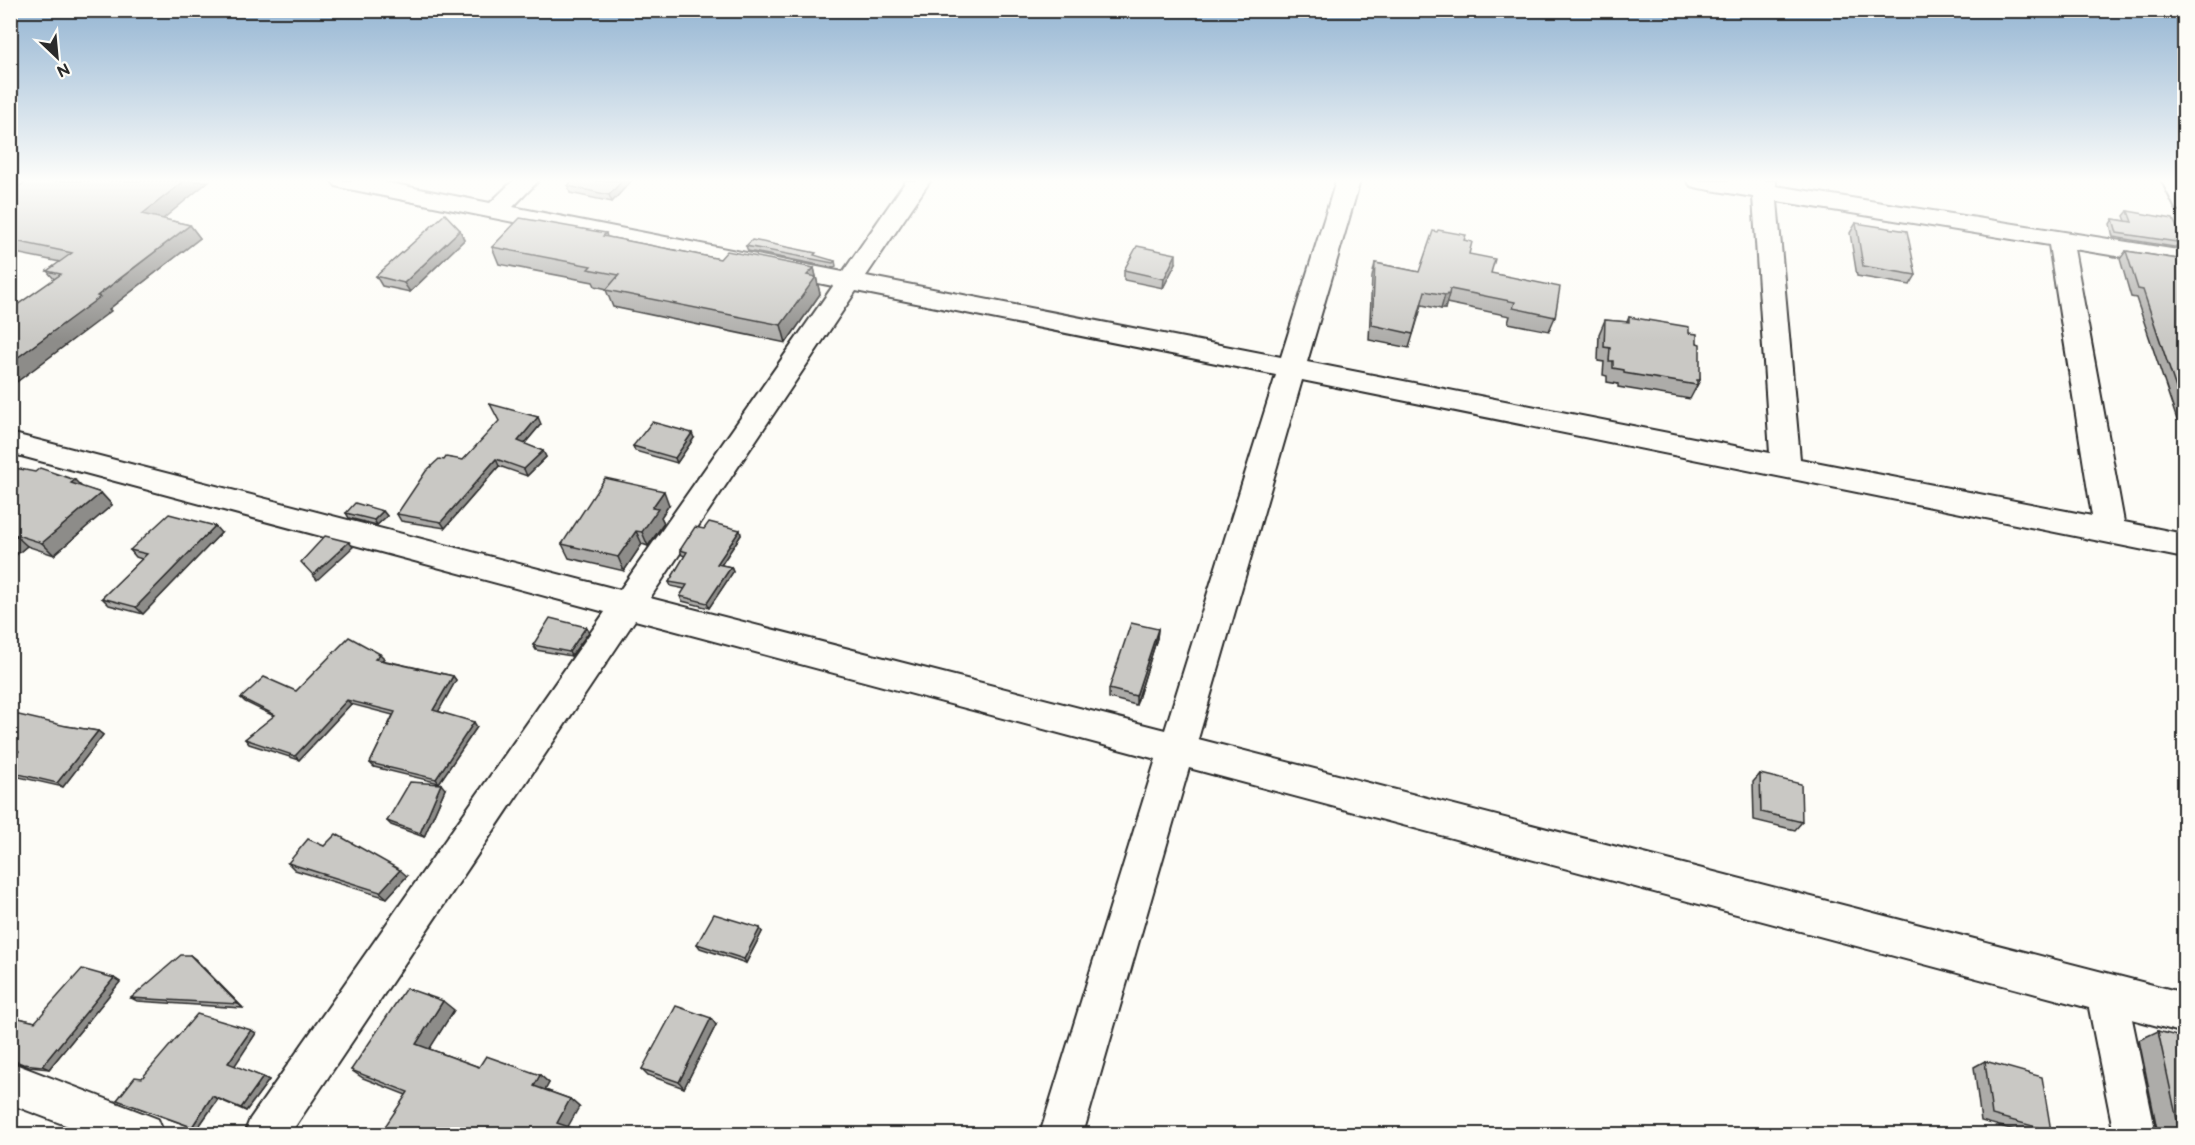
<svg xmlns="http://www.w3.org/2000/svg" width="2195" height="1145" font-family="'Balsamiq Sans',sans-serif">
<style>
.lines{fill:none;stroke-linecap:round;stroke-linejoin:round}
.minor-casing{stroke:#2b2b2b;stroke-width:4}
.minor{fill:#fdfcf7;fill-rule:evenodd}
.wall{fill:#adaca9;stroke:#2b2b2b;stroke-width:1.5}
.shaded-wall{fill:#8d8c89;stroke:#2b2b2b;stroke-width:1.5}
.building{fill:#c9c8c4;stroke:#2b2b2b;stroke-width:1.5}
</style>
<rect width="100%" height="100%" fill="#fdfcf7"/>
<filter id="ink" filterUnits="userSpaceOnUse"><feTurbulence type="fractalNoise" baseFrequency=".0167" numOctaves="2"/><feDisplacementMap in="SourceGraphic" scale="12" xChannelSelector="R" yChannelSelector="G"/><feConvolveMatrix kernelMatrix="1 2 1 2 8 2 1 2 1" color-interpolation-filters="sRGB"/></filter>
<g filter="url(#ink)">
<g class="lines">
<defs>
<g id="minor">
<path d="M332,181H379L490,203L513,181H538L513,207L843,272L906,181H930L866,276L1281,357L1336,181H1360L1307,362L1770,453L1753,197L1699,188L1691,186L1687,181H1776V186L2184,251V267L2074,249L2124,522L2184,534V558L1302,380L1198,739L2184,993V1033L2132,1019L2156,1134H2114L2089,1008L1189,768L1083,1134H1040L1156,759L635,620L290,1134H244L250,1119L605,612L10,453V433L620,590L833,286L344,188L336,186ZM1777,201L2049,245L2092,516L1800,459ZM856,291L1276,375L1165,730L650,598Z"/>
<path d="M2162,181H2184V211L2176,209Z"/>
<path d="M10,1062L158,1119L164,1134H89L10,1104Z"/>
</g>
</defs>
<use href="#minor" class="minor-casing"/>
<use href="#minor" class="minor"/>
</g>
<g class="wall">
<path d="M572,181H631L612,202L570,193L568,186Z"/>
<path d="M10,192L163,219L190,225L200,238L109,309L111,311L54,279L47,271L60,262L10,252Z"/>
<path d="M2128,211L2184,243L2180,248L2113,237L2110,224L2113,219L2126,221L2124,216Z"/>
<path d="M1856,223L1916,275L1910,285L1857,276L1850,233Z"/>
<path d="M460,230L464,240L410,292L382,286L376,276Z"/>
<path d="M606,233L607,237L720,259L814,268L820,294L786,343L613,307L606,290L607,289L595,286L593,282L499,264L492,247Z"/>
<path d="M1464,240L1469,254L1491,273L1555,317L1549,331L1508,323L1510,316L1446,303L1445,309H1441L1422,305L1409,348L1369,340L1372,277L1375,263L1419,272Z"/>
<path d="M746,246L835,261L836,266L834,268L748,251Z"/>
<path d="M2126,251L2184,260V422L2177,420L2136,298L2131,297L2120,259Z"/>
<path d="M1176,263L1163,288L1124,280V270Z"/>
<path d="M1629,317L1689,333L1697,343L1700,380L1690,399L1618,387V384L1607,382V376L1603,375L1604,362L1598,361L1599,334L1605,320L1627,322Z"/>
<path d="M541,424L524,444L543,451L546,457L527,476L499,466L445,528L401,521L397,514L444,460H463Z"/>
<path d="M694,438L677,463L635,451L633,446Z"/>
<path d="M10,467L101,493L112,505L54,555L27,546L10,560Z"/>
<path d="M669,505L661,517L664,523L648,546L642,544L624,571L569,558L562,544Z"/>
<path d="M383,511L387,516L377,525L349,518L346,513Z"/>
<path d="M704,529L740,530L741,535L721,565L731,567L733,572L709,608L682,601L680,596L685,589L671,586L669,582L685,556L682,555L680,550Z"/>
<path d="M221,533L143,614L109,605L102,598L142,559L136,557L130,550Z"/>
<path d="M586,627L589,632L571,656L536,650L533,645Z"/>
<path d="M1158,629L1157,638L1136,705L1109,698V689Z"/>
<path d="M384,658L382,660L453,676L456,680L438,711L477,727L439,783L374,767L370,763L393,715L351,704L299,760L249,744L245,739L274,716L245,702L241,698L296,691Z"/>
<path d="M66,726L98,731L103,735L63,787L10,775V772L19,751Z"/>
<path d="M1760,774L1802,822L1795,830L1754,820L1753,782Z"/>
<path d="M445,789L424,837L391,825L387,821Z"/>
<path d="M288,863L407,876L387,898L295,870Z"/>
<path d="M762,932L746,963L700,948L697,944Z"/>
<path d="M190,955L195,959L243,1008L137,1001L131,998Z"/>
<path d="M114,978L120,982L49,1069L29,1067L10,1060V1016L35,1022Z"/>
<path d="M454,1010L429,1049L479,1067L540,1075L549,1083L545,1090L570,1099L579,1107L406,1095L363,1078L351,1070Z"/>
<path d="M716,1025L684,1088L648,1075L642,1069Z"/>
<path d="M2158,1031L2184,1134H2158L2139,1040Z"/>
<path d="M256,1033L234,1066L263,1077L269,1080L246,1111L218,1099L197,1129L117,1100L142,1078Z"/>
<path d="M1985,1061L2051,1131L2044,1134H2029L1981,1121L1974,1067Z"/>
</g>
<g class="shaded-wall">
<path d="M184,181H209L152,228L142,214Z"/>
<path d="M622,181H631L612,202L609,195Z"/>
<path d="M190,225L200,238L109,309L111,311L10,387V363Z"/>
<path d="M460,230L464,240L410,292L404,283Z"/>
<path d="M1176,254V263L1163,288L1164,279Z"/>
<path d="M814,268L820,294L786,343L781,325L807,275Z"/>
<path d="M1449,294L1445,309H1441L1445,295Z"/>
<path d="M538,417L541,424L521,448L518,441Z"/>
<path d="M692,433L694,438L677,463L675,458Z"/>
<path d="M543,451L546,457L527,476L524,469Z"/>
<path d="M496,459L499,466L445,528L441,522Z"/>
<path d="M75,480L87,492L71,483Z"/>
<path d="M664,491L669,505L661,517L664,523L648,546L642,532L652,508Z"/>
<path d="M101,493L112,505L54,555L42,543Z"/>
<path d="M383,511L387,516L377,525L374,520Z"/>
<path d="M215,526L221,533L143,614L136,607Z"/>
<path d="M740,530L741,535L719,568L717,564Z"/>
<path d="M636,531L642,544L624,571L618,557Z"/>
<path d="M14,534L27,546L10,560V537Z"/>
<path d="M349,542L353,547L317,580L313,575Z"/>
<path d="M731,567L733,572L709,608L707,603Z"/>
<path d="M586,627L589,632L571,656L569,652Z"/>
<path d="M1158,629L1157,638L1136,705V696Z"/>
<path d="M380,654L384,658L379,663L375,659Z"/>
<path d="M453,676L456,680L437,714L433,710Z"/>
<path d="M347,700L351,704L299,760L295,756Z"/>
<path d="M474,722L477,727L439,783L436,779Z"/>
<path d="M98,731L103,735L63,787L57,783Z"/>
<path d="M441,784L445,789L424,837L420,833Z"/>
<path d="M400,870L407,876L387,898L380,892Z"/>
<path d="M760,928L762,932L746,963L744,959Z"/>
<path d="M190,955L195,959L243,1008L238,1004Z"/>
<path d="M114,978L120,982L49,1069L42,1066Z"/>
<path d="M443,1001L454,1010L427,1053L416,1044Z"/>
<path d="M711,1018L716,1025L684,1088L679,1082Z"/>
<path d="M251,1030L256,1033L234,1067L228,1063Z"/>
<path d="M540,1075L549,1083L543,1094L534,1086Z"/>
<path d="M263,1077L269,1080L246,1111L241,1108Z"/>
<path d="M212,1096L218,1099L197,1129L192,1127Z"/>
<path d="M570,1099L579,1107L566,1130L557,1123Z"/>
</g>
<g class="building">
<path d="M27,181H184L142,214L190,225L97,296L100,297L10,363V310L61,274L47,271L72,253L10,240V192Z"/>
<path d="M572,181H622L609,195L568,186Z"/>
<path d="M2128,211L2173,219L2184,243L2117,233L2113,219L2132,222Z"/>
<path d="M445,214L460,230L404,283L376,276Z"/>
<path d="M520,218L606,233L603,236L720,259L727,251L814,268L807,275L816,277L781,325L606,290L619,275L588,269L591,266L492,247Z"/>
<path d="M1856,223L1907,231L1916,275L1863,266Z"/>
<path d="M1438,230L1466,235L1464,240L1472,242L1469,254L1495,259L1491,273L1560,287L1555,317L1513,308L1515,302L1450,289L1449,294L1445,295L1425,291L1413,334L1372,325L1375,263L1419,272L1433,231L1437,232Z"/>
<path d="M752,240L816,253L814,255L835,261L833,263L746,246Z"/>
<path d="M1137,246L1176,254L1164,279L1124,270Z"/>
<path d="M2126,251L2184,260V412L2143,290L2138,289Z"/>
<path d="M1629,317L1689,327V333L1697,334V343L1700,344V380H1697V385L1624,373V370L1613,368V361H1609L1610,348L1604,347L1605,320L1629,322Z"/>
<path d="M490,404L538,417L518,441L543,451L524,469L496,459L441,522L397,514L426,471L439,459L444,460L446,457L463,460L499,421Z"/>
<path d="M652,422L692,433L675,458L633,446Z"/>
<path d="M10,467L35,472L40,468L75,480L71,483L101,493L42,543L14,534L10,537Z"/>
<path d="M605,478L664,491L652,508L658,509L642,532L636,531L618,557L562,544Z"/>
<path d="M355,503L383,511L374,520L346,513Z"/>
<path d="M169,514L215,526L136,607L102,598L147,554L130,550Z"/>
<path d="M709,522L740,530L717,564L731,567L707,603L680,596L687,585L669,582L687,552L680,550L695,527L704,529Z"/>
<path d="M325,536L349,542L313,575L301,562Z"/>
<path d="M550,618L586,627L569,652L533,645Z"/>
<path d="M1131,623L1158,629L1136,696L1109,689Z"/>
<path d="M349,637L380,654L375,659L453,676L433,710L474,722L436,779L370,763L395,712L347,700L295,756L245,739L275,715L241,698L264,677L296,691Z"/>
<path d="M10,713L66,726L98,731L57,783L10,772V761L19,751L10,743Z"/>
<path d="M1760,774L1801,784L1802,822L1761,812Z"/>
<path d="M410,782L441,784L420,833L387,821Z"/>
<path d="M336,834L400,870L380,892L288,863L308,839L324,846Z"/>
<path d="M714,914L760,928L744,959L697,944Z"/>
<path d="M181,955H190L238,1004L131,998Z"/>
<path d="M82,969L114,978L42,1066L23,1064L10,1059V1016L35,1022Z"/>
<path d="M406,988L443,1001L416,1044L479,1067L486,1056L540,1075L534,1086L570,1099L557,1123L590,1134H380L408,1092L351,1070Z"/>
<path d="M676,1006L711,1018L679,1082L642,1069Z"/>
<path d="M197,1014L251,1030L228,1063L263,1077L241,1108L212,1096L192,1127L117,1100L135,1077L142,1078Z"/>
<path d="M2158,1031L2184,1038V1134H2180Z"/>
<path d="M1985,1061L2042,1077L2051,1131L1992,1115Z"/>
</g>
</g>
<linearGradient id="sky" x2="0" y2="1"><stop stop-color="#93b4d2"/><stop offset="0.53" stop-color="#fefefb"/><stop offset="1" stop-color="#fefefb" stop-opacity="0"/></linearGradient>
<rect width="2195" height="341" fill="url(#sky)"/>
<rect width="2195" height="1145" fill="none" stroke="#fdfcf7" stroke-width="36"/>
<rect x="18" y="18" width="2159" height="1109" fill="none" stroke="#2b2b2b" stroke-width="2" filter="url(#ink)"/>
<g transform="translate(57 57) rotate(154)" stroke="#fdfcf7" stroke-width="4.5" paint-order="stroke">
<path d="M0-4.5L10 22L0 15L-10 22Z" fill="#2b2b2b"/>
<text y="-9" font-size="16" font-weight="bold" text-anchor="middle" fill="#2b2b2b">N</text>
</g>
</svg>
